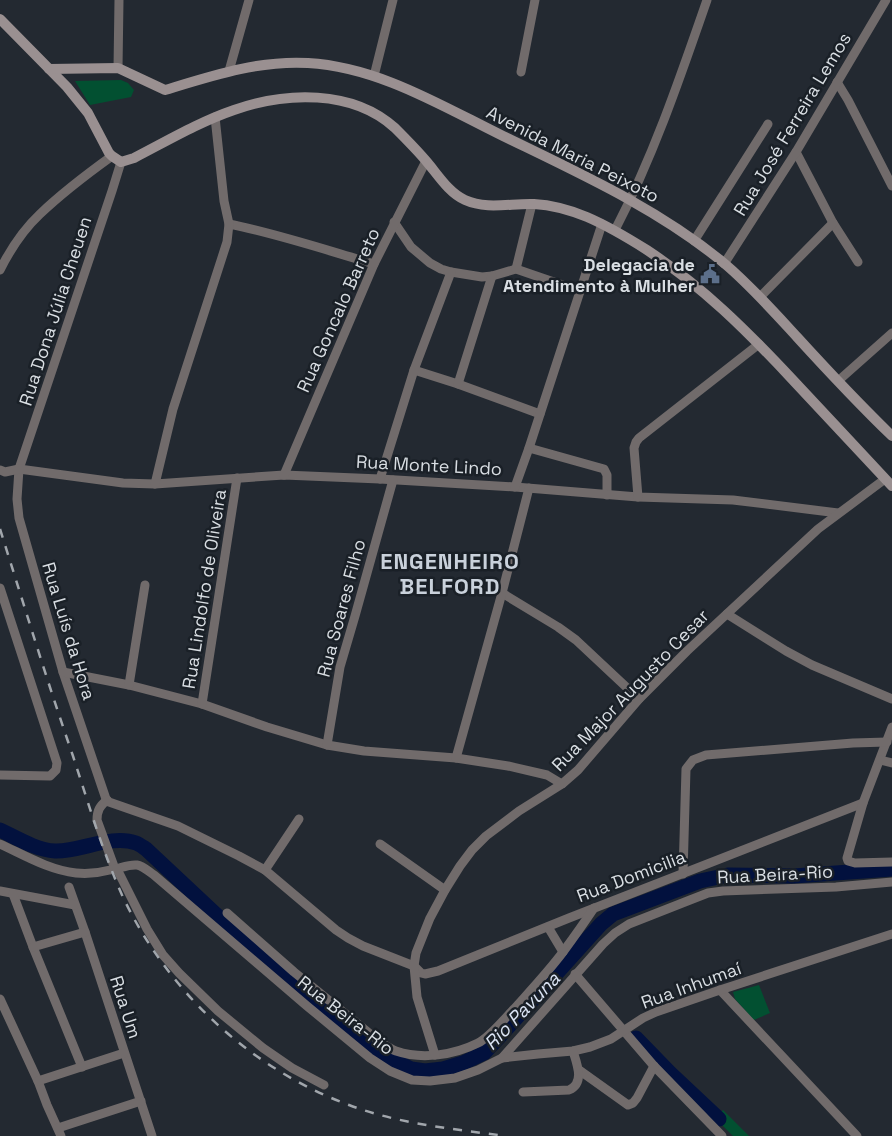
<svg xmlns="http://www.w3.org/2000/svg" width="892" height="1136" font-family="'Space Grotesk',sans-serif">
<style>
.green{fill:#025031}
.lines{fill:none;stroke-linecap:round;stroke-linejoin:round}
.river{stroke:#02113e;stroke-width:15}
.minor{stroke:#716b6b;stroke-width:9}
.secondary{stroke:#9a9091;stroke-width:10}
.rail{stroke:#a1a6ac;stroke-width:2.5;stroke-dasharray:9 9;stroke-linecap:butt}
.labels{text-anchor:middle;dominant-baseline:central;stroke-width:5;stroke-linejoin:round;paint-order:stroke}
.street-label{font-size:18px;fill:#d9dee3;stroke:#1a2027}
.poi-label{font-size:18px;font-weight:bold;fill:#d9dee3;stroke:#1a2027;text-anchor:end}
.water-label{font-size:19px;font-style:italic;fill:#dae3f3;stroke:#1a2027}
.district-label{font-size:22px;font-weight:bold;letter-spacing:1px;fill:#c9d1db;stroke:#1a2027}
</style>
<rect width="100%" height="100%" fill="#232931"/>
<g class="green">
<path d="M121,80L128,83L134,90L131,97L90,105L75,81Z"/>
<path d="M759,985L770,1013L754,1020L735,999L733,992Z"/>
<path d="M723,1110L749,1136H733L718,1121L721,1118L719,1114Z"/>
</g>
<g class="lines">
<g class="river">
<path d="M0,830C17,838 36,850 55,851C80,852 111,834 136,843C139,844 143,847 146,849L241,938L302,989L383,1055L411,1069L425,1071L443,1069L463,1063L484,1053L500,1036L601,924L613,914L700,881L728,875L794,876L892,869"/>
<path d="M636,1038L670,1073L719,1119"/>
</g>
<g class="minor">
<path d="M118,68L119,0"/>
<path d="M229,71L249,0"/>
<path d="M521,72L535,0"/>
<path d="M374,76L393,0"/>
<path d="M837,82L848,100L892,186"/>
<path d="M796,152L833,223L858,262"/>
<path d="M121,162L112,191L19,469L17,499L19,518L63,672L106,799L109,802L178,826L239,856L265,870L336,930L348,938L363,946L414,966L421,973L425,974L438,971L569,918L863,803"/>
<path d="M394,222L411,247L430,263L441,269L451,272L482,277L492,276L516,269L580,291"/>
<path d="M229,224C278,234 326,250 374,264"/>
<path d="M615,230C653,157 680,78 707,0"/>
<path d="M694,241L768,124"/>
<path d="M724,264L796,152L886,0"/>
<path d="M516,269L532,204"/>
<path d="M0,270C10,250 23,230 40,214C62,193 87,174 112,156"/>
<path d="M760,297L833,223"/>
<path d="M414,370L458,384L540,414"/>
<path d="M838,381L892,333"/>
<path d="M458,384L492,276"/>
<path d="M529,448L604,469L607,475V495"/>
<path d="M0,470L5,472L19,469L123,483L155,484L284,475L380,479L515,487L638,497L733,500L838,513"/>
<path d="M284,475L374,264L426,161"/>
<path d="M380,479L414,370L451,272"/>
<path d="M155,484L173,409L227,242L229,224L224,201L215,117"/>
<path d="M515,487L529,448L602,224"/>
<path d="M638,497L634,448L636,442L639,438L759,344"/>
<path d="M0,588L57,763L56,770L50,776L0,775"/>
<path d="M502,593L558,627L576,640L639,699"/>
<path d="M727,614L786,651L812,665L892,699"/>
<path d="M63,672L129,685L202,704L267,727L327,745L364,751L456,758L508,766L547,775L562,784"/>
<path d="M129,685L145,585"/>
<path d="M202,704L237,478"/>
<path d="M892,727L863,803L847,858L848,861L855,863L892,862"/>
<path d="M327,745L340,667L355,616L393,480"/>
<path d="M456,758L502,593L529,488"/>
<path d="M880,760L892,763"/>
<path d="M107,800C100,806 97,810 97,820L115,869"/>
<path d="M0,844C24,855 49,870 76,873C87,874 99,873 110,870C119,869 128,864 137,865C143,866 148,871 154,875L307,1006L370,1058L390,1071L412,1080L430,1081L455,1078L478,1070L502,1058L603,944L615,933L629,924L690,900L708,893L723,891L836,887L892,882"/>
<path d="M380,844L445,890"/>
<path d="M117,869L147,929L163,955L179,973L218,1011L263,1048L292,1068L324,1085"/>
<path d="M265,870L299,819"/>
<path d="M683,874L686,769L693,760L706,755L853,743L887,742"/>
<path d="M69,887L85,932L152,1136"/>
<path d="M0,891L75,905"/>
<path d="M13,894L33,947L82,1067"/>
<path d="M227,913L294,972L380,1042C385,1045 391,1049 396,1051C422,1060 454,1055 478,1043C490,1037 504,1019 514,1009C531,990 548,972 563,952C574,937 584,923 594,908"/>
<path d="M548,927L563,952"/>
<path d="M33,947L85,932"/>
<path d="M575,974L654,1066L722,1136"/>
<path d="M720,990L857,1136"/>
<path d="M0,999L38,1081L47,1105L61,1136"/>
<path d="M435,1055L417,997L414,966L416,953L430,918L445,890L460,866L472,850L486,836L519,811L562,784L578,770L639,699L687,651L818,529L885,479"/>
<path d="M502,1058L538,1054L573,1051L590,1047L611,1039L643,1018L656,1012L720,990L892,934"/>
<path d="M579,1070L628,1105L633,1103L637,1098L654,1066"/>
<path d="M38,1081L124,1053"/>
<path d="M523,1092L569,1090C585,1083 577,1064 573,1051"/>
<path d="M58,1128L141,1101"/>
</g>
<g class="secondary">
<path d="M0,19L67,87L88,113L109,153L112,156L121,162L134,158C167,141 199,122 234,110C285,92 352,89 395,128C406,139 417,150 427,162C438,175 449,193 465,200C487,210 511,203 534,204C552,205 570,210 587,217C608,226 628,238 647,250C703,287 746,330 791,378C825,414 858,450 892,486"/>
<path d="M49,69L118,68L165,90C211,76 259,60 308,63C378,67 440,105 503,136C579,173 659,209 725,264C751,286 774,312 797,337C828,371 859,404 892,436"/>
</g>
<path class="rail" d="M0,529C24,605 47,681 73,756C88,802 102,850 122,895C167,991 249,1068 349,1105C399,1124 453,1129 506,1136"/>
</g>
<defs>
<symbol id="civic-bare" viewBox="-9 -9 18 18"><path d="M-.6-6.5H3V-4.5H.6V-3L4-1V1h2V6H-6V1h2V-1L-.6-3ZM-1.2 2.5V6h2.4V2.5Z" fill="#5c6f8a" stroke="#1a2027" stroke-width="2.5" paint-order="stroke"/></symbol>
</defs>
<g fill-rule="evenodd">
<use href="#civic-bare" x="696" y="260" width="28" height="28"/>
</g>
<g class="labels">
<g class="street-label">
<text transform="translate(792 124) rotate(-59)">Rua José Ferreira Lemos</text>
<text transform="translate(573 154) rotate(27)">Avenida Maria Peixoto</text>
<text transform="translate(338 310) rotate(-66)">Rua Goncalo Barreto</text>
<text transform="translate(55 311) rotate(-72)">Rua Dona Júlia Cheuen</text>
<text transform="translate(429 465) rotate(3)">Rua Monte Lindo</text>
<text transform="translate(204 589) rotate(-81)">Rua Lindolfo de Oliveira</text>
<text transform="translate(341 608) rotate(-75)">Rua Soares Filho</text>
<text transform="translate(69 631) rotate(73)">Rua Luís da Hora</text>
<text transform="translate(630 690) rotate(-46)">Rua Major Augusto Cesar</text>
<text transform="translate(775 874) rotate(-3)">Rua Beira-Rio</text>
<text transform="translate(631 876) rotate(-21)">Rua Domicilia</text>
<text transform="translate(691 985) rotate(-20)">Rua Inhumaí</text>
<text transform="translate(126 1007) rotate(72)">Rua Um</text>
<text transform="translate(346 1015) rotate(38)">Rua Beira-Rio</text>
</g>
<g class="poi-label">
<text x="695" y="264">Delegacia de<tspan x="695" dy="21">Atendimento à Mulher</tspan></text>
</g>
<g class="water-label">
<text transform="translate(522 1011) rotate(-46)">Rio Pavuna</text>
</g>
<g class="district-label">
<text x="450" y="561">ENGENHEIRO<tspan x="450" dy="25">BELFORD</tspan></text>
</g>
</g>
</svg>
